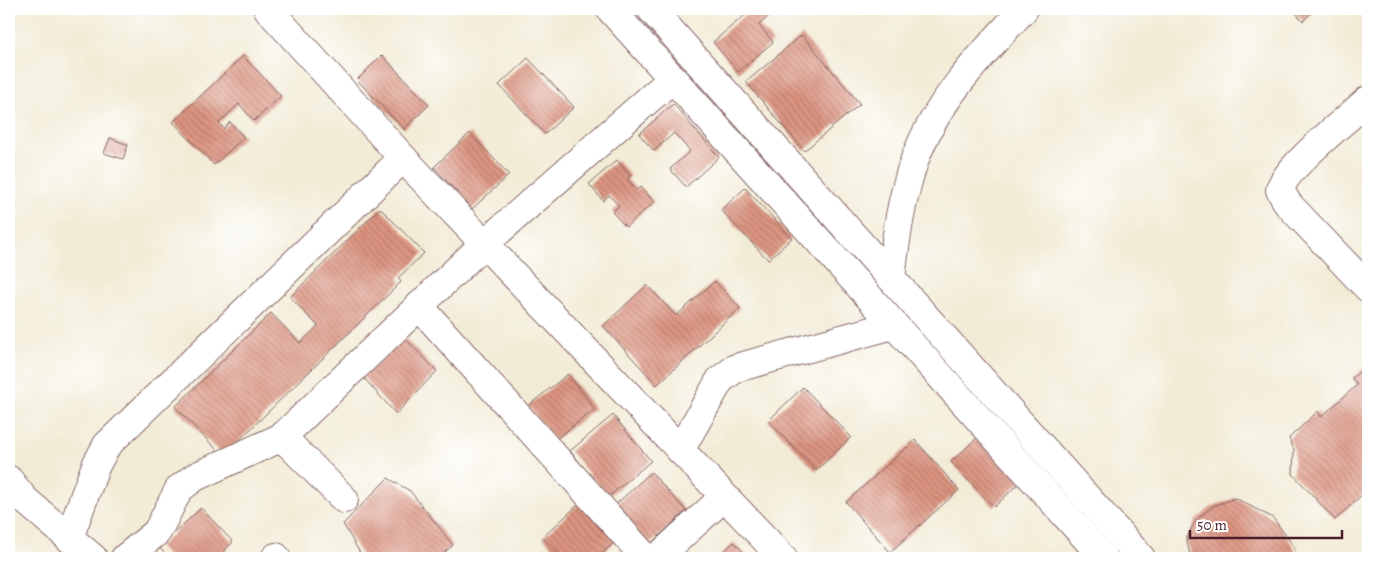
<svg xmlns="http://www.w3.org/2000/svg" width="1377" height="567" font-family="Alegreya,serif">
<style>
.building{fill:url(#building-back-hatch)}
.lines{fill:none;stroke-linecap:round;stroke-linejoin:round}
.minor-casing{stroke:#856666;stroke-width:30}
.minor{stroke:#fff;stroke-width:28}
</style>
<defs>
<pattern id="building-back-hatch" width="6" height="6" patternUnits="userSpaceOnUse" patternTransform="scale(1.25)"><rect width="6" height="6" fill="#dc9480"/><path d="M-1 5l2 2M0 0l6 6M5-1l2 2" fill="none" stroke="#b47869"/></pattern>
</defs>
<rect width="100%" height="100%" fill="#fff"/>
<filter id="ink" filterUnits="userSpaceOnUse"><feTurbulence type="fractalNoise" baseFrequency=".02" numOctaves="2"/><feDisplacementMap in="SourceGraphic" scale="10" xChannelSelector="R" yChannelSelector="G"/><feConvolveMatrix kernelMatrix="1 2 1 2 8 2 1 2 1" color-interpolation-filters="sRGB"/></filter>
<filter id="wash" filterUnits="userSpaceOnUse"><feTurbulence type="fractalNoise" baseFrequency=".0096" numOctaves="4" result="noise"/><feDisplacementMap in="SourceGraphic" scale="20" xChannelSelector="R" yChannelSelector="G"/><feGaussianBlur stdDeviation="1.12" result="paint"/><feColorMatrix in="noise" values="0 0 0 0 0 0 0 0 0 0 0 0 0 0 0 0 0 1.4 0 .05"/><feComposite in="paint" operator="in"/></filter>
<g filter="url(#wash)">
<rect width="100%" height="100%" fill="#f2ebd5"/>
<g id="blocks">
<g class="building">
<path d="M752,9H763L769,16L759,25L773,42L738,72L713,42Z"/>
<path d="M1292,9H1316L1303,21Z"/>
<path d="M802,35L860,104L804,151L746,82Z"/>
<path d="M382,55L429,105L404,129L357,80Z"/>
<path d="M243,56L281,96L254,121L239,104L219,123L224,129L230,122L244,137L214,165L173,122Z"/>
<path d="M528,58L574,107L545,134L499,85Z"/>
<path d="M673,104L719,157L686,187L670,169L690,151L674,133L654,151L639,134Z"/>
<path d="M470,133L509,175L472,209L434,167Z"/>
<path d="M110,138L128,145L123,159L104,153Z"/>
<path d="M617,160L631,176L627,179L637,190L641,187L654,202L626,227L612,212L619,206L609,195L603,201L589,184Z"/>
<path d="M745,188L792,238L768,260L721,210Z"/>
<path d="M380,208L424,253L398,278L401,282L223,456L175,407L271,313L300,343L318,326L290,297Z"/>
<path d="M715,281L740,308L657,385L603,326L647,285L676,316Z"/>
<path d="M405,338L437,371L396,414L363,377Z"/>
<path d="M1368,364V489L1335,520L1293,474L1294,450L1289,438L1318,411L1321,417L1357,385L1352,378Z"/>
<path d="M568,374L595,409L555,440L528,406Z"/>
<path d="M803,387L851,437L816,471L768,421Z"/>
<path d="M613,415L651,461L608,497L570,451Z"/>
<path d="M983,432L1026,477L994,507L951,462Z"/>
<path d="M915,440L959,490L890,552L846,502Z"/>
<path d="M651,472L686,511L648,546L613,507Z"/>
<path d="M388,478L410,491L453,545L438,558H363L343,524Z"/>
<path d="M1235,498L1273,518L1293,545L1298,558H1191L1186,539L1196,520L1213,506Z"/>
<path d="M581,502L617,540L597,558H562L543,537Z"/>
<path d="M201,508L233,542L217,558H169L159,547Z"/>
<path d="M734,542L749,558H717Z"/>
</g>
</g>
</g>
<g filter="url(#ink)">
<use href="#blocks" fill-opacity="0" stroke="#856666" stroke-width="1"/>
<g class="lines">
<defs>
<g id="minor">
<path d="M268,9L403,158L783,558"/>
<path d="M610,9L1104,558"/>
<path d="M651,9L1141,558"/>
<path d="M1368,100C1350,117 1284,168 1280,190L1288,204L1368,288"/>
<path d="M891,278C896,238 901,198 915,159C937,100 982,54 1024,9"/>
<path d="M419,306L646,558"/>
<path d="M282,437L344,499"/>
<path d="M680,450L720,380L736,368L893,325"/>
<path d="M9,480L25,500L93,558"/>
<path d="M69,538L96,465L107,445L403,158"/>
<path d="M125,558L157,532L179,489L195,477L282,437L484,244L672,79"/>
<path d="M275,558L276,557"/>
<path d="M657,558L724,497"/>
</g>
</defs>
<use href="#minor" class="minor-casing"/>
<use href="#minor" class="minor"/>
</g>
</g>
<rect width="1377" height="567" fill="none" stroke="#fff" stroke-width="30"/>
<path d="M1190 530v8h152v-8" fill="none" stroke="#4a1f2b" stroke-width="2.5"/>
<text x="1197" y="530" font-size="15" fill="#4a1f2b" stroke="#ffffff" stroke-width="4" paint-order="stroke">50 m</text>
</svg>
